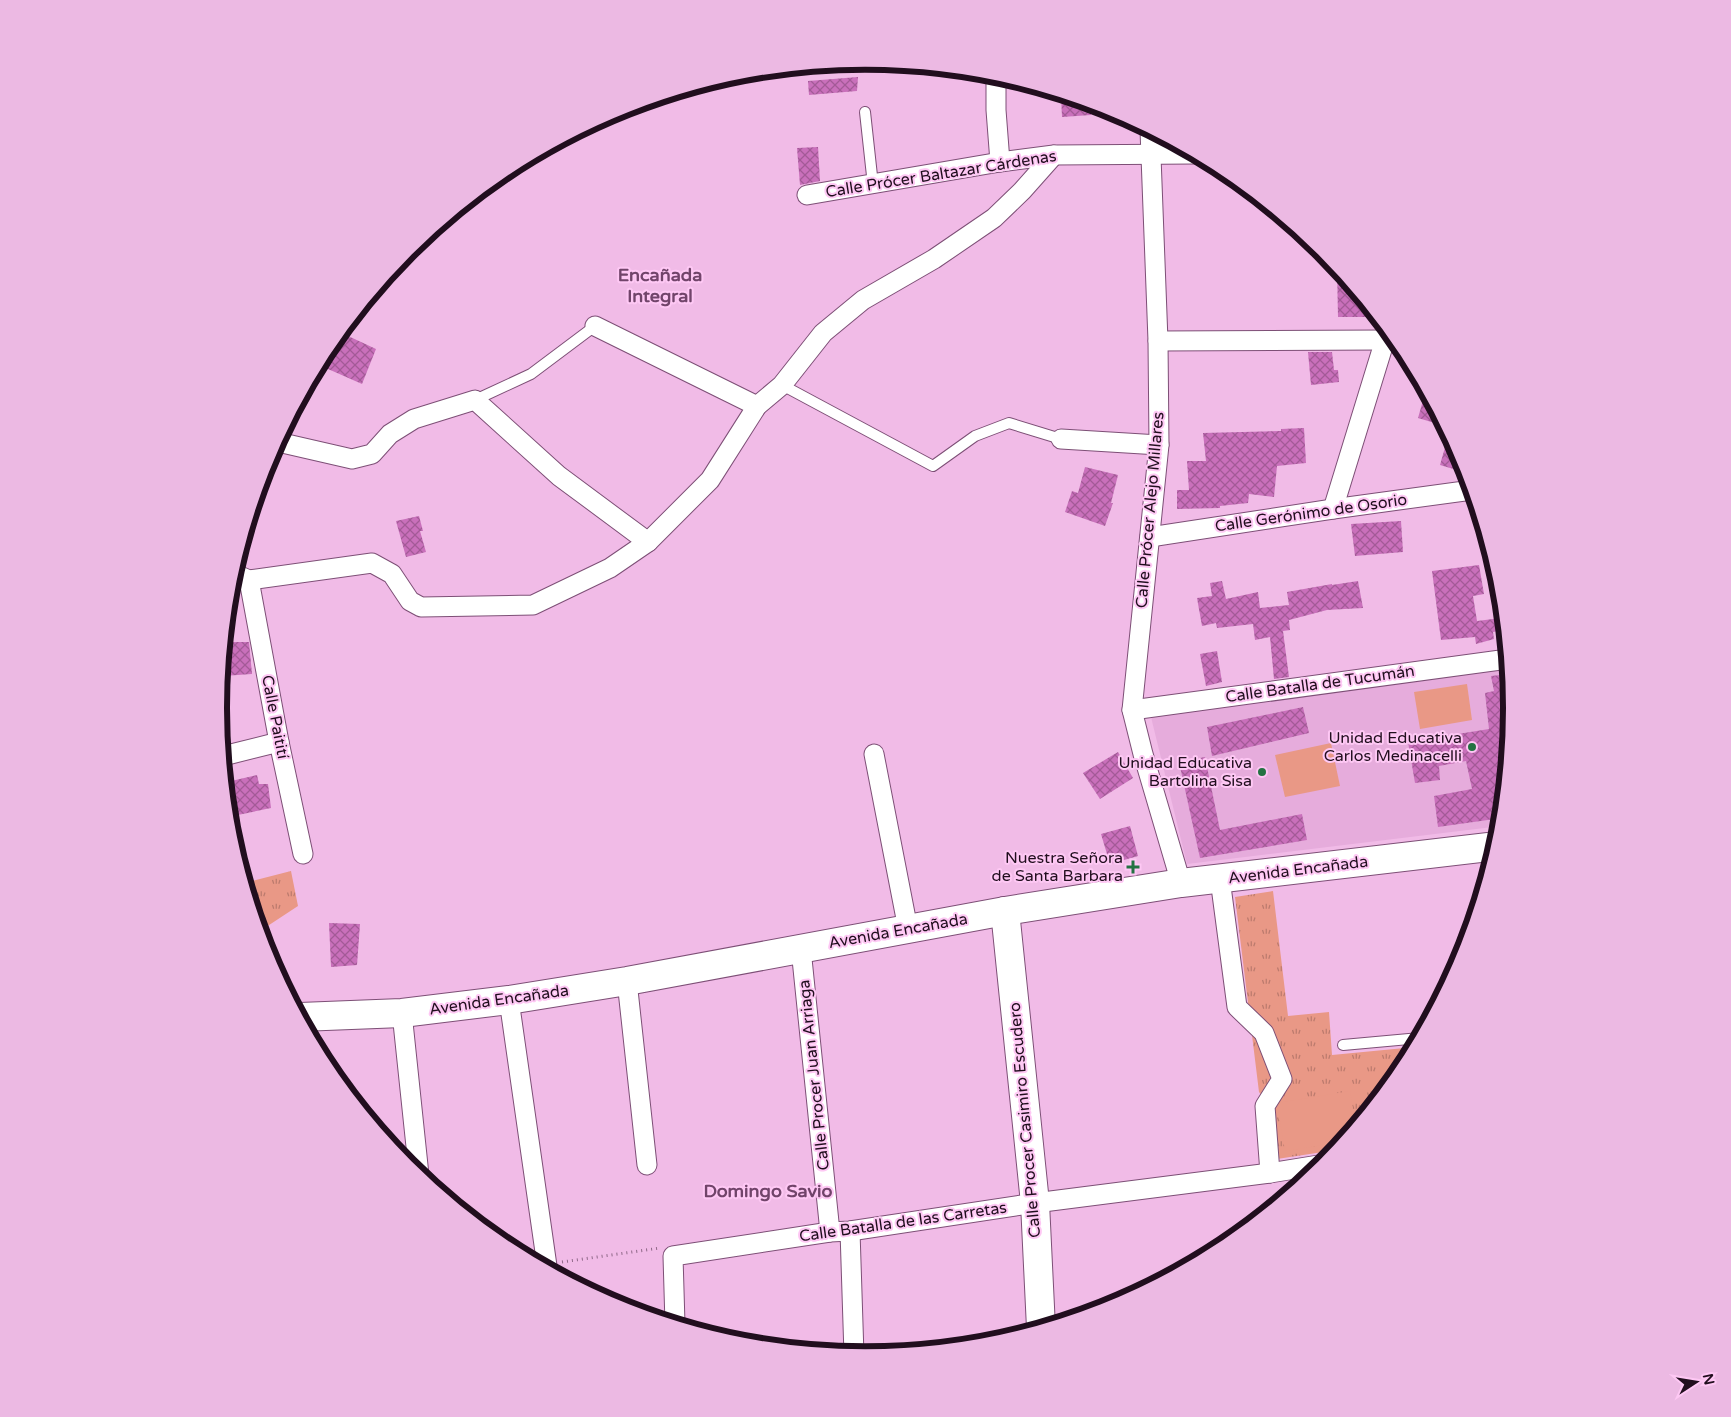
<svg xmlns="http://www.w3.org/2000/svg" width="1731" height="1417" font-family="'Varela Round',sans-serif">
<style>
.built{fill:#e6acdc}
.park{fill:url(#park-tufts)}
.pitch{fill:#e99886}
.building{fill:url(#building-cross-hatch)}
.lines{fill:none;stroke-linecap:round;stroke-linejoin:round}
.lane-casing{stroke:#7d4f76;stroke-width:12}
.street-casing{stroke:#7d4f76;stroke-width:21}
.secondary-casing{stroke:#7d4f76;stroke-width:30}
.path{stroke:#8f6988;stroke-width:3;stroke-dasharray:1 4;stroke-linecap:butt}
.lane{stroke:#fff;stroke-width:10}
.street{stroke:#fff;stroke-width:19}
.secondary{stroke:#fff;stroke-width:28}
.poi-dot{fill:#237242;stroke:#fec8f4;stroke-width:2}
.labels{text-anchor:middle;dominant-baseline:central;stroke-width:4;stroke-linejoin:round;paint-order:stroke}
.street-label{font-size:16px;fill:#210e1e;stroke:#fec8f4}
.poi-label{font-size:16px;fill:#210e1e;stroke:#fec8f4;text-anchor:end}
.neighbourhood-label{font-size:18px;font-weight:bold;fill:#71446a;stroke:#fec8f4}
.rim{fill:none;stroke:#210e1e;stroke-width:6}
</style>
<defs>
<pattern id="park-tufts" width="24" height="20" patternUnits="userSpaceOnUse" patternTransform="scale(1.25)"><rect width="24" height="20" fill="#e99886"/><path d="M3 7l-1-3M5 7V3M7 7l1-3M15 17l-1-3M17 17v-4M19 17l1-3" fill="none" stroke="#bc7a6d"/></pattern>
<pattern id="building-cross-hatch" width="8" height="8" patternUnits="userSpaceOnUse" patternTransform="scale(1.25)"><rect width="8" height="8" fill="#c970bb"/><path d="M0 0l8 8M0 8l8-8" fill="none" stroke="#a35a97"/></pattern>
</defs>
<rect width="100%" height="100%" fill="#f1bbe7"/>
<path class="built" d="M1509,669L1513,709L1501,826L1187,864L1151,717Z"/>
<g class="park">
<path d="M245,865L248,882L291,871L298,906L260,931L240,866Z"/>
<path d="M1273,891L1288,1016L1329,1012L1332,1055L1415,1047L1403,1068L1336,1150L1277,1159L1271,1108L1259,1092L1235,897Z"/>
</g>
<g class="pitch">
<path d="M1467,684L1472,720L1420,729L1414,692Z"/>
<path d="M1331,743L1340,786L1285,797L1275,755Z"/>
<path d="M1350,1091L1356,1126L1343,1142L1285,1151L1277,1103Z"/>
</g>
<g class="building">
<path d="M858,77L857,91L809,95L808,81Z"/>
<path d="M1061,95L1091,104V115L1062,117Z"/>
<path d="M818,147L820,181L800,185L797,148Z"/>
<path d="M1337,268L1368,305L1366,317H1338Z"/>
<path d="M344,329L346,335L376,349L362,384L319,365L328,349Z"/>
<path d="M1308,352H1332L1334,370H1338L1339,382L1311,385Z"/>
<path d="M1426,390L1445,426L1418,418Z"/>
<path d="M1304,428L1306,463L1277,466L1274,497L1249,494L1248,503L1220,506V508L1177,509V490H1189L1187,461H1206L1203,433L1281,431V429Z"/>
<path d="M1449,433L1464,461L1467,473L1440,465Z"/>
<path d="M1085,467L1118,475L1111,503H1113L1105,526L1065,512L1072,491L1078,493Z"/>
<path d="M419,516L423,531H420L426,552L406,557L396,521Z"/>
<path d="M1401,521L1403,552L1355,556L1351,524Z"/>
<path d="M1479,565L1484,594L1473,596L1477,621L1501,618L1505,630L1493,632L1494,639L1476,644L1475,637L1441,640L1432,571Z"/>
<path d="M1222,581L1226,599L1258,592L1260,608L1289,605L1287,592L1332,584V585L1358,581L1363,608L1327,610L1289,620L1290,630L1283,631L1289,677L1274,679L1270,637L1255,640L1253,624L1217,628L1216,623L1202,626L1197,598L1212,596L1210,583Z"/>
<path d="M225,642H249L252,674L223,676Z"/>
<path d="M1217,651L1222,682L1206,686L1200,654Z"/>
<path d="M1509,674L1513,709L1502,818L1438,827L1434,796L1472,789L1466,761L1439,766L1440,780L1415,783L1408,742L1489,729L1485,693L1494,691L1491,676Z"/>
<path d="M1303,707L1309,733L1212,756L1207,727Z"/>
<path d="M1118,752L1133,778L1100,799L1083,773Z"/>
<path d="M1205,757L1220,830L1302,814L1307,840L1200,858L1179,762Z"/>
<path d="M257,775L259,784H268L271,808L233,816L227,782Z"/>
<path d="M1130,826L1138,856L1110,864L1101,834Z"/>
<path d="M329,923L360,924L357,965L331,967Z"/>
</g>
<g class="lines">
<defs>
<g id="lane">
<path d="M865,112L873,185"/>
<path d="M782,385L933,466L975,436L1009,423L1061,439"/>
<path d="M475,400L531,374L595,326"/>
<path d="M1343,1045L1420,1038"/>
</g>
<g id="street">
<path d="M996,75V110L1000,162"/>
<path d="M1150,130L1158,341L1159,445L1132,710L1143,754L1181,883"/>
<path d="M807,195L1000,162L1054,155L1195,154"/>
<path d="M595,326L757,406"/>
<path d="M1158,341L1385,340"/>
<path d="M1061,439L1159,445"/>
<path d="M278,442L352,459L372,454L390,434L414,419L475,400L559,476L648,542"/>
<path d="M1333,509L1388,330"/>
<path d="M1150,537L1333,509L1472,490"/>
<path d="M233,573L249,580L372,563L392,574L410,601L421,607L533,605L610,568L648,542L710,480L757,406L782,385L823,333L863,300L934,259L994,218L1022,191L1054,155"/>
<path d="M249,580L279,742L303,854"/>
<path d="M1132,710L1508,659"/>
<path d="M874,754L908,929"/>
<path d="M223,756L279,742"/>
<path d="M1220,879L1237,1007L1264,1033L1282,1079L1265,1106L1270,1173"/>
<path d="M801,949L830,1232"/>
<path d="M627,981L647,1165"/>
<path d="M509,1000L547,1266H543"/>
<path d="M402,1013L419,1175"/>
<path d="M850,1231L854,1355"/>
<path d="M675,1324L673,1256L830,1232L850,1231L1035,1203L1270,1173L1325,1164"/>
</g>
<g id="secondary">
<path d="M1005,911L1035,1203L1041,1328"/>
<path d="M300,1017L402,1013L509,1000L627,981L1005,911L1181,883L1497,846"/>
</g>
</defs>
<use href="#lane" class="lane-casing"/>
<use href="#street" class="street-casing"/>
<use href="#secondary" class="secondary-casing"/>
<path class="path" d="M562,1262L660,1248"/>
<use href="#lane" class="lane"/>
<use href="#street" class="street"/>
<use href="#secondary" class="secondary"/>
</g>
<g class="poi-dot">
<circle cx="1472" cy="747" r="5"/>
<circle cx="1262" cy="772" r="5"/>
<path d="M1130.5 859.5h5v5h5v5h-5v5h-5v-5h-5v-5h5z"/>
</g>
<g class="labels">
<g class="street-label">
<text transform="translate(941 174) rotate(-9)">Calle Prócer Baltazar Cárdenas</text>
<text transform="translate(1150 510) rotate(-85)">Calle Prócer Alejo Millares</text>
<text transform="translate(1311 513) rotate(-8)">Calle Gerónimo de Osorio</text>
<text transform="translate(1320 684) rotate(-8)">Calle Batalla de Tucumán</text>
<text transform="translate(275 717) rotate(79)">Calle Paitití</text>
<text transform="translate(1298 870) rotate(-7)">Avenida Encañada</text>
<text transform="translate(898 931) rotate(-10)">Avenida Encañada</text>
<text transform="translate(499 1000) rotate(-8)">Avenida Encañada</text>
<text transform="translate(814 1075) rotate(-96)">Calle Procer Juan Arriaga</text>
<text transform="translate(1025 1120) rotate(-95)">Calle Procer Casimiro Escudero</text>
<text transform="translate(903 1222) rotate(-8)">Calle Batalla de las Carretas</text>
</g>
<g class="poi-label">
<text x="1462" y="738">Unidad Educativa<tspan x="1462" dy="18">Carlos Medinacelli</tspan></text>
<text x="1252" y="763">Unidad Educativa<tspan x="1252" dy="18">Bartolina Sisa</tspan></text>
<text x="1123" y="858">Nuestra Señora<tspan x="1123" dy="18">de Santa Barbara</tspan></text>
</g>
<g class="neighbourhood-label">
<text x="660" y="275">Encañada<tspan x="660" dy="21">Integral</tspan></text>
<text x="768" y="1191">Domingo Savio</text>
</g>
</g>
<path d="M0 0H1731V1417H0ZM227 708a638 638 0 1 1 1276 0a638 638 0 1 1-1276 0Z" fill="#ecb9e3" fill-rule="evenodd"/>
<path class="rim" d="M227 708a638 638 0 1 1 1276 0a638 638 0 1 1-1276 0Z"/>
<g transform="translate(1696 1382) rotate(78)" stroke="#fec8f4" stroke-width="4" paint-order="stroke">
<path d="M0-4L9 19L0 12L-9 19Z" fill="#210e1e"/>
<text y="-8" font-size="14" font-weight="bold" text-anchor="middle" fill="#210e1e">N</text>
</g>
</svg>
